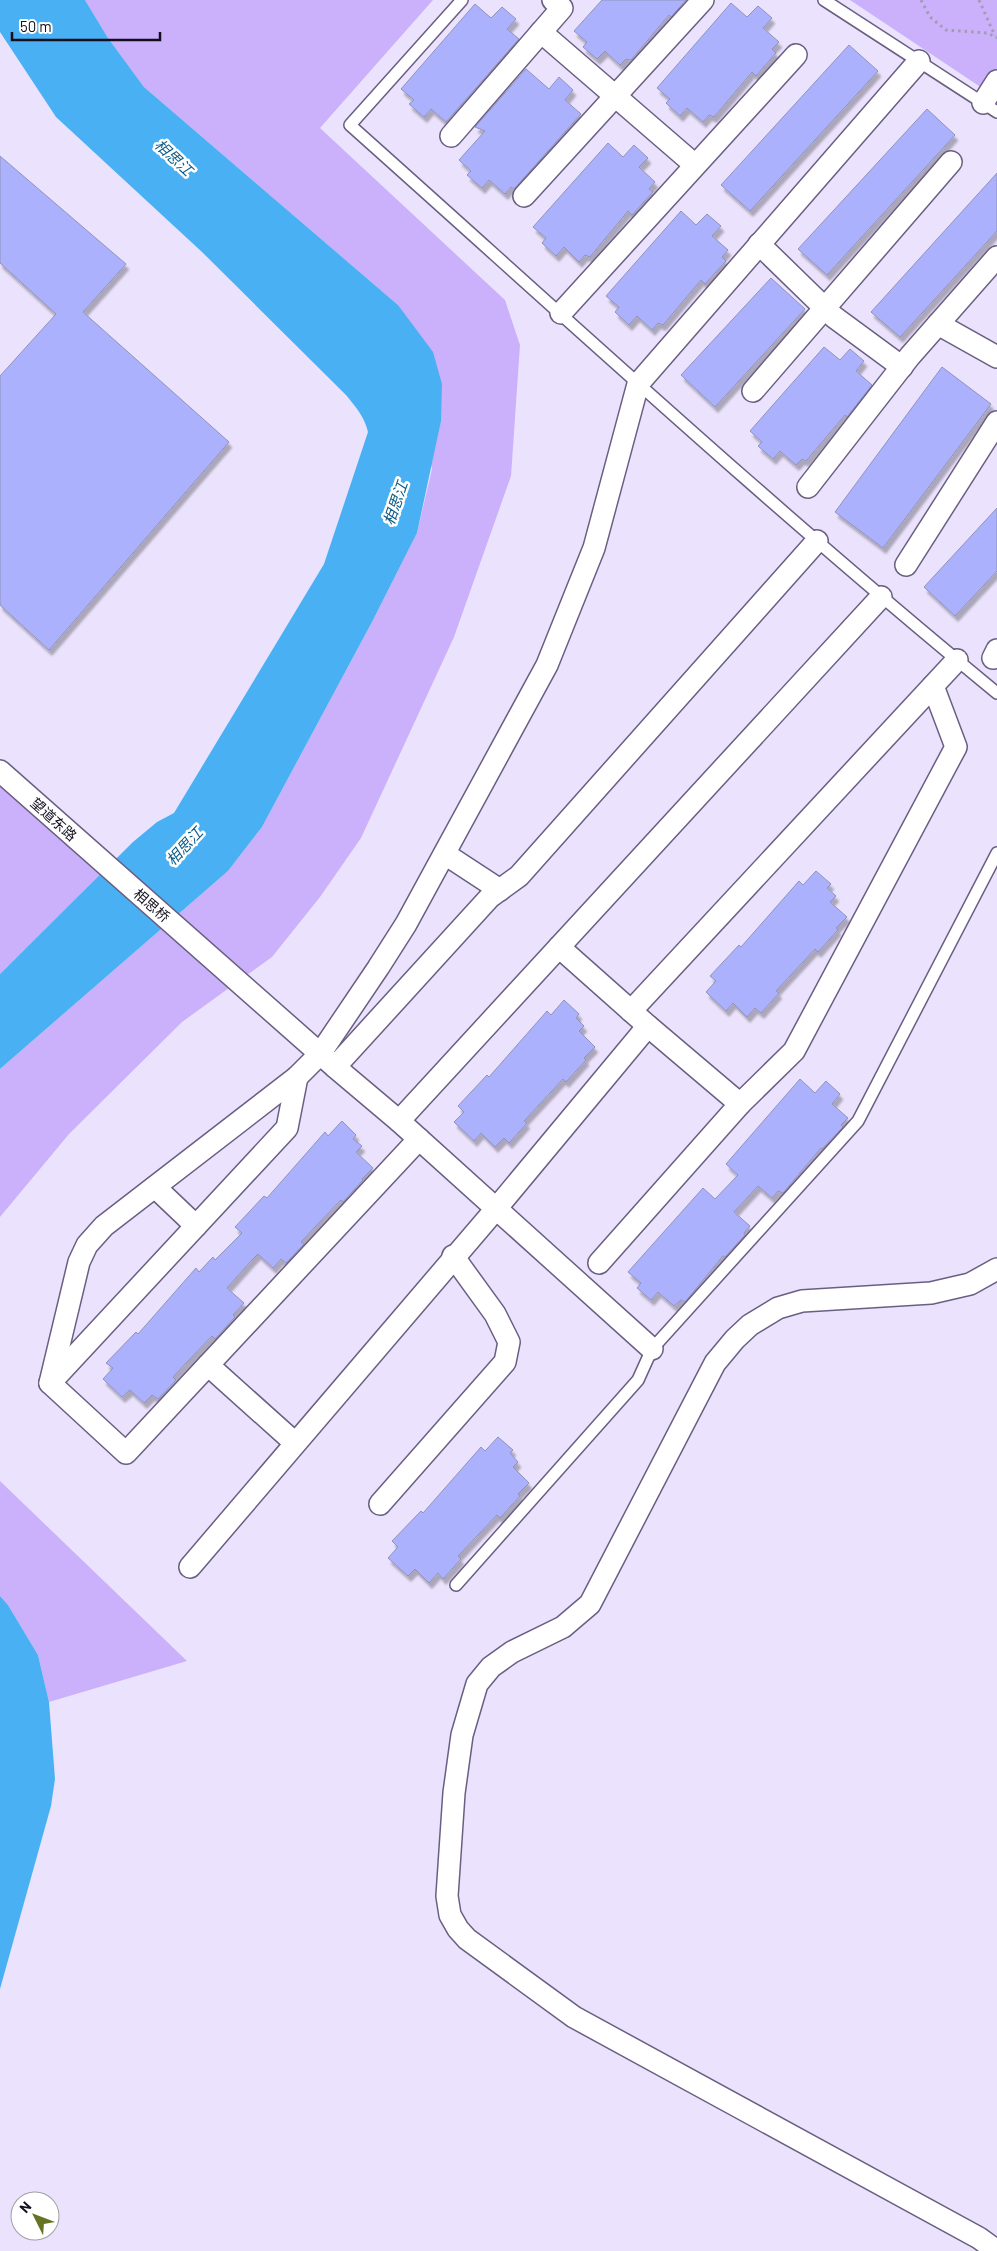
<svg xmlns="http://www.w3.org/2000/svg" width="997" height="2251" font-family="Barlow,'Noto Sans SC',sans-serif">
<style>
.green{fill:#cbb1fc}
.water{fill:#49b1f3}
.building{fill:#abb1fd;stroke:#8f93ba;filter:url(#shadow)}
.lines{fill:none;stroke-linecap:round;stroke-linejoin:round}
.lane-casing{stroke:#6a5e82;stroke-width:14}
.street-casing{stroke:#6a5e82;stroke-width:24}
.path{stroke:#a29bb1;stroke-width:3;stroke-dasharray:2.5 4;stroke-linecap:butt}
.lane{stroke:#fff;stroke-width:11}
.street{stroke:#fff;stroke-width:21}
.labels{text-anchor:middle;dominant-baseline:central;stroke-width:5;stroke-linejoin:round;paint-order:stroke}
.street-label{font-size:14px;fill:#140f1d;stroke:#fff}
.water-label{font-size:15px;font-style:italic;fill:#0a5b86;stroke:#fff}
</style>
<defs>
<filter id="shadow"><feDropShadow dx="3" dy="5.5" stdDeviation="1" flood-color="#0004"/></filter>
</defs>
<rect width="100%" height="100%" fill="#ebe3fd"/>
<g class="green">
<path d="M85,0H433L320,128L505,300L520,345L511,476L454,637L361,838L320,897L272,957L182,1022L69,1134L0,1217V1069L228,871L262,827L372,622L417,533L432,469L398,305L144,87L108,38Z"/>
<path d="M850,0H997V98Z"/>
<path d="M0,771L109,867L0,974Z"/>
<path d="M0,1481L187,1661L49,1702L38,1655L8,1605L0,1596Z"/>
</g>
<g class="water">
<path d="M0,0H85L108,38L144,87L398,305L433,352L442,384L441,421L417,533L372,622L262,827L228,871L0,1069V974L133,842L157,822L174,813L324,564L368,432C365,418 356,407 346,395L202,252L56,117L0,32Z"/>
<path d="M0,1596L8,1605L38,1655L49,1702L55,1779L51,1806L0,1989Z"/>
</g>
<g class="building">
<path d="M602,0H686L671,17L669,15L631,60L626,59L620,65L605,51L597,59L583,47L587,42L574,31Z"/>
<path d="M731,3L747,17L758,6L772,18L763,28L779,42L772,49L776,53L756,76L752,72L714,117L709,115L703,122L687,108L680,116L666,103L670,99L657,88Z"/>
<path d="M475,4L491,18L502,7L516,19L507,29L519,39L446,122L431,109L424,117L409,104L414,100L401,89Z"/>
<path d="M849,45L878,71L750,211L721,185Z"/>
<path d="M526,69L549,89L559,77L573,90L565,100L581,114L514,189L511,187L505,194L489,180L482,188L467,175L471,171L459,160L485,131L475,127Z"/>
<path d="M927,109L955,135L827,275L798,249Z"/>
<path d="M608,143L623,157L634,145L648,158L639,167L655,182L649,189L653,192L632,215L628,211L590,257L585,255L579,262L564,247L556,256L542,243L546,238L533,227Z"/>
<path d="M0,156L126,264L83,312L229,442L49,650L0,605V376L56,314L0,263Z"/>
<path d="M997,173V231L900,337L871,312Z"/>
<path d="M681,211L696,225L707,214L721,226L712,236L728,250L722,257L726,261L705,284L701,280L663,325L658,323L652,330L637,316L629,325L615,312L619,307L606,296Z"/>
<path d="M771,278L805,309L715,407L681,375Z"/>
<path d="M824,347L840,360L850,349L864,361L856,371L872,385L847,417L845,415L806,461L802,459L796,465L780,451L773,459L758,446L762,442L750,431Z"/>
<path d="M942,367L991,404L883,548L835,512Z"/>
<path d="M997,508V571L955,616L924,587Z"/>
<path d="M816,871L831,884L827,888L836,896L830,902L847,917L836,928L838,930L818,952L815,949L776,991L779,993L761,1013L755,1008L747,1017L733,1003L726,1011L706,992L716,981L710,976L739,945L741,947L799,881L803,885Z"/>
<path d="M564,1000L579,1014L576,1018L584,1026L579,1031L595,1047L584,1058L586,1060L566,1082L563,1079L524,1121L527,1123L509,1143L504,1138L495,1147L481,1133L474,1141L454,1122L464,1112L458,1106L487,1075L489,1077L547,1011L551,1015Z"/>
<path d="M800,1079L815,1093L826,1081L840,1094L832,1104L848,1118L841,1125L843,1127L822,1149L821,1148L783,1193L778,1191L772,1198L758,1186L734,1212L750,1226L744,1233L745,1235L725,1257L723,1256L685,1302L681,1300L674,1306L658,1292L651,1300L637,1288L641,1283L628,1272L703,1188L715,1199L738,1175L726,1164Z"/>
<path d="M342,1121L356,1135L353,1139L362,1146L356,1152L373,1168L362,1179L363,1180L343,1202L341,1200L314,1228L301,1242L304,1244L286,1263L281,1259L273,1268L258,1254L251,1261L227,1288L244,1303L233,1315L235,1317L215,1339L212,1336L185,1364L173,1377L176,1380L158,1399L152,1395L144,1403L130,1390L122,1397L103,1379L113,1368L106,1363L136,1332L138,1334L196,1268L199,1272L213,1257L215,1260L242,1233L235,1227L264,1196L267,1198L325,1132L328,1136Z"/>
<path d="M498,1437L513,1450L510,1453L518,1462L513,1467L529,1483L518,1494L520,1496L500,1518L497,1515L477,1536L458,1556L461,1559L443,1579L438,1573L429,1583L415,1569L408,1576L388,1558L398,1547L392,1541L421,1511L423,1513L481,1447L485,1451Z"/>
</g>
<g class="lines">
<defs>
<g id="lane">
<path d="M462,0L350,125C564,316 775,511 997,693"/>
<path d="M824,0L997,112"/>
<path d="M456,1585L638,1380L652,1349L858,1121L997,853"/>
</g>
<g id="street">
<path d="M541,32L695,165"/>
<path d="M983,103L997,81"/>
<path d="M451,136L562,8L553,0"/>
<path d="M524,196L703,0"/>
<path d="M759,244L834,317L902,367"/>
<path d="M561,313L796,55"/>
<path d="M938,324L997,357"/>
<path d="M753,391L951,162"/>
<path d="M808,487L910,356L997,257"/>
<path d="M906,565L997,422"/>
<path d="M993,658L997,650"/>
<path d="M0,771L335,1067L399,1121L652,1349"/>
<path d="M445,854L500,890"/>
<path d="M559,947L648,1026L740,1104L599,1263"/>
<path d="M631,1011L957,660"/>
<path d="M335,1067L490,897L519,876L817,541"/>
<path d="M740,1104L794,1051L956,747L933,686"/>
<path d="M399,1121L881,597"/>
<path d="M419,1139L126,1453L50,1383L79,1262L87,1245L104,1226L297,1077L320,1054L378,968L406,924L547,665L594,548L638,384L919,61"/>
<path d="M155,1187L196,1226"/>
<path d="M997,1269L970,1284L931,1293L802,1301L778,1308L750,1325L735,1339L715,1363L590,1604L563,1627L512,1652L491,1667L477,1684L462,1735L454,1793L447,1896L450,1915L458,1929L467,1939L574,2017L979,2238L997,2251"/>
<path d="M208,1365L295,1443"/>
<path d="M50,1383L287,1128L297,1077"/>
<path d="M380,1504L505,1362L509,1342L495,1314L453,1256"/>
<path d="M190,1567L495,1210L648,1026"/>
</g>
</defs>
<use href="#lane" class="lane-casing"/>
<use href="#street" class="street-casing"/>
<g class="path">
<path d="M921,0L930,17L946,30L988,33L997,38"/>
<path d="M979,0L995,36"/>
</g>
<use href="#lane" class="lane"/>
<use href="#street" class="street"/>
</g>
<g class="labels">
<g class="street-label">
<text transform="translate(54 819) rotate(42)">望道东路</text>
<text transform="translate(152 905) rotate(41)">相思桥</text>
</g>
<g class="water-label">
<text transform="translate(174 157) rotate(43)">相思江</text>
<text transform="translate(395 503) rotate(-71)">相思江</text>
<text transform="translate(184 846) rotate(-47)">相思江</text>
</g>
</g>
<g transform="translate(35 2216) rotate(312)"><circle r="24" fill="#ffffff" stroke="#a19fa5"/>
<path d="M0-4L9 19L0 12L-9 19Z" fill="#647422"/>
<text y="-8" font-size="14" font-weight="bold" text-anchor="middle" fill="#140f1d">N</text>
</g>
<path d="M12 32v8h148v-8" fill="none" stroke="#140f1d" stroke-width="2.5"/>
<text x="20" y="32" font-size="15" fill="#140f1d" stroke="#ffffff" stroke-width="4" paint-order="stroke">50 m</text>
</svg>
